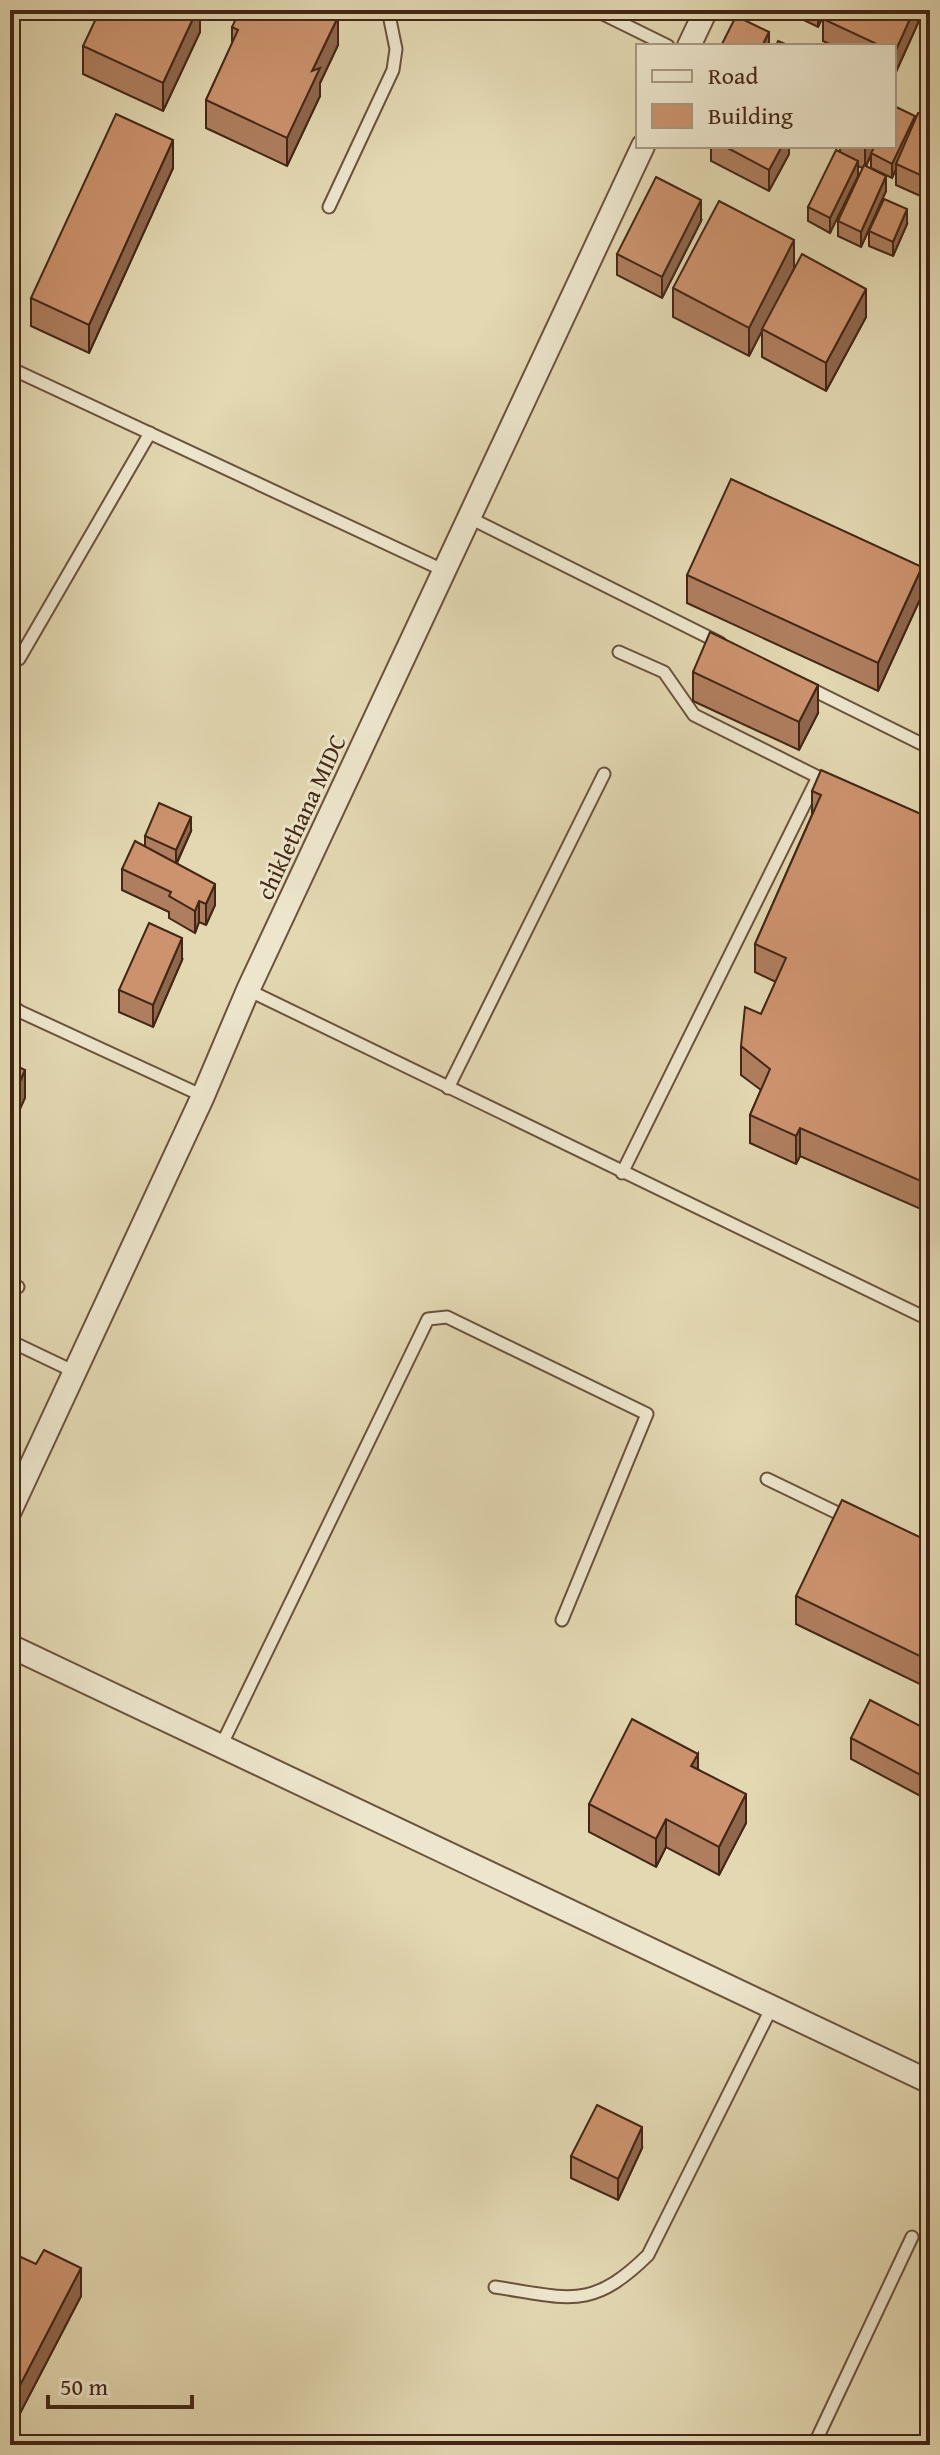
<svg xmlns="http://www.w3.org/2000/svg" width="940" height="2455" font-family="'Gentium Book Plus',serif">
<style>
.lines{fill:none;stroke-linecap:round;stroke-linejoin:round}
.lane-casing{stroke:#6b523c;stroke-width:15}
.street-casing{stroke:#6b523c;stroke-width:26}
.lane{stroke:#ede6cd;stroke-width:11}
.street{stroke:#ede6cd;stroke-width:22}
.wall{fill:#af7e5f;stroke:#432615;stroke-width:2}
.shaded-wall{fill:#8f674d;stroke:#432615;stroke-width:2}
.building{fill:#cc936e;stroke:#432615;stroke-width:2}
.labels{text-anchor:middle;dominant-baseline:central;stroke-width:6;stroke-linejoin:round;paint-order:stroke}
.street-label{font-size:24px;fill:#432615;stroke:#ede6cd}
</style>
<rect width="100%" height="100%" fill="#e3d8b2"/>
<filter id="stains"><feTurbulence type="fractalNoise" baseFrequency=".0025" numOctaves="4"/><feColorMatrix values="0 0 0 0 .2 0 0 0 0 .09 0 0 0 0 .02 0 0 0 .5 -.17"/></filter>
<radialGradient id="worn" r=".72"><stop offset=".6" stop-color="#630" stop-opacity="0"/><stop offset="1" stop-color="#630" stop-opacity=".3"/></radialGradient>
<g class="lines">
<defs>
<g id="lane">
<path d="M595,10L668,46"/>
<path d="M329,207L393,70L396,49L388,10"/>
<path d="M10,368L445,571"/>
<path d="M470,518L720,643"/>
<path d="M619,652L664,672L694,715L824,780"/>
<path d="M19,659L150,433"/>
<path d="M807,687L930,748"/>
<path d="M248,990L930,1320"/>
<path d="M10,1007L203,1096"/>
<path d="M10,1024L18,1010"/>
<path d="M448,1088L604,774"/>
<path d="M622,1173L818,777"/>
<path d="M10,1283L18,1287"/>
<path d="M10,1341L75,1372"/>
<path d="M767,1479L850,1519"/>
<path d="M221,1746L428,1319L447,1317L647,1414L562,1620"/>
<path d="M495,2287C569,2298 591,2311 648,2255L772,2007"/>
<path d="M814,2445L912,2237"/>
</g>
<g id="street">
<path d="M689,46L706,10"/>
<path d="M10,1511L203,1096L248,990L643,146"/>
<path d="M10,1646L930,2082"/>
</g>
</defs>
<use href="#lane" class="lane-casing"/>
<use href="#street" class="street-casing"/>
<use href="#lane" class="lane"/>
<use href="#street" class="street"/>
</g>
<g class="wall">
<path d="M200,10V32L163,111L83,74V46Z"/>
<path d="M783,10H826L818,27Z"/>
<path d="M918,10V23L895,74L894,46H834L823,41V19Z"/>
<path d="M232,27L338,45L320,83V96L287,166L206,128V100L232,44Z"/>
<path d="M930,119L927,199L896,185V169L892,178L871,168V155L866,166L886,191L861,247L838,236V221L863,168L858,166L830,233L808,221V207L840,152V146H894L915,122Z"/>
<path d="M711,146H789V154L769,191L711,161Z"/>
<path d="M173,168L89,353L31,326V298Z"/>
<path d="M701,221L662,298L617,275V254Z"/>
<path d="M907,224L893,256L869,246V231Z"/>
<path d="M794,269L866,317L826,391L762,357V330L749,356L673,317V288Z"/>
<path d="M687,575L922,595L878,691L687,603Z"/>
<path d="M693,672L818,713L799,750L693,701Z"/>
<path d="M812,791L930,818V1213L800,1156L796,1164L750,1143V1115L761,1090L741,1075V1046L761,1014L776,982L755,972V944L812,815Z"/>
<path d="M191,831L177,863L215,905L206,925L199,922L195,933L169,918V912L122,890V869L145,847V836Z"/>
<path d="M182,960L153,1027L119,1012V990Z"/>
<path d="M930,1542V1689L796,1624V1596Z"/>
<path d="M930,1731V1801L851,1759V1738Z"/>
<path d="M698,1769L746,1823L719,1875L666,1847L656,1867L589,1832V1804Z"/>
<path d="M642,2148L618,2200L571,2178V2156Z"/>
<path d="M10,2252L81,2296L17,2419L10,2416Z"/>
</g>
<g class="shaded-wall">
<path d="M197,10H200V32L163,111V83Z"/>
<path d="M818,10H826L818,27Z"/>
<path d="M914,10H918V23L895,74V52Z"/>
<path d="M338,17V45L320,83V96L287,166V138L312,71Z"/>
<path d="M769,32V46H762Z"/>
<path d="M915,116V130L896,164V169L892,178V164Z"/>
<path d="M173,140V168L89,353V325Z"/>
<path d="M782,146H789V154L769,191V170Z"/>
<path d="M865,146H875L865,168Z"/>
<path d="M858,161V176L830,233V218Z"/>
<path d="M930,171V193L927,199V178Z"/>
<path d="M886,176V191L861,247V232Z"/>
<path d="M701,200V221L662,298V277Z"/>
<path d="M907,209V224L893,256V242Z"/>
<path d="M794,240V269L749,356V328Z"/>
<path d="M866,289V317L826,391V363Z"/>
<path d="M922,567V595L878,691V663Z"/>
<path d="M818,685V713L799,750V722Z"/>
<path d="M191,817V831L176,864V850Z"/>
<path d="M215,884V905L206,925V904Z"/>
<path d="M199,901V922L195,933V911Z"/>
<path d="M182,938V960L153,1027V1005Z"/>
<path d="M25,1070V1098L10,1131V1103Z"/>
<path d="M800,1128V1156L796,1164V1136Z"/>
<path d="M698,1754V1782L691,1766Z"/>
<path d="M746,1794V1823L719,1875V1847Z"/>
<path d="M666,1819V1847L656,1867V1839Z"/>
<path d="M642,2127V2148L618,2200V2179Z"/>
<path d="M81,2268V2296L17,2419V2391Z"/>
</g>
<g class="building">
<path d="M100,10H197L163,83L83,46Z"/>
<path d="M240,10H324L338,17L312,71L320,68L287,138L206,100L238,30L232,27Z"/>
<path d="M827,10H914L895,52L894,46H881L823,19Z"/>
<path d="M736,16L769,32L762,46H721Z"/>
<path d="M778,41L790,46H776Z"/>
<path d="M894,106L915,116L892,164L871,153L875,146H894Z"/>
<path d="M918,113L930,119V171L927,178L896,164Z"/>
<path d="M116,114L173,140L89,325L31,298Z"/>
<path d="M724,146H782L769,170Z"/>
<path d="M836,150L858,161L830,218L808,207Z"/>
<path d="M864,165L886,176L861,232L838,221Z"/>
<path d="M656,177L701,200L662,277L617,254Z"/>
<path d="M884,199L907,209L893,242L869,231Z"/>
<path d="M719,201L794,240L749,328L673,288Z"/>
<path d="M802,254L866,289L826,363L762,329Z"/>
<path d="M731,479L922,567L878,663L687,575Z"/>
<path d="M710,632L818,685L799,722L693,672Z"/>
<path d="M821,770L930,818V1185L800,1128L796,1136L750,1115L770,1069L741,1046L745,1007L761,1014L786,958L755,944L821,795L812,791Z"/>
<path d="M159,803L191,817L176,850L145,836Z"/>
<path d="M135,841L215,884L206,904L199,901L195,911L169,896L171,892L122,869Z"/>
<path d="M149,923L182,938L153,1005L119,990Z"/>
<path d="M10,1063L25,1070L10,1103Z"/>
<path d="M842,1500L930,1542V1661L796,1596Z"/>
<path d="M870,1700L930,1731V1780L851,1738Z"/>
<path d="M632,1719L698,1754L691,1766L746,1794L719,1847L666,1819L656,1839L589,1804Z"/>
<path d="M597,2105L642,2127L618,2179L571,2156Z"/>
<path d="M44,2250L81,2268L17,2391L10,2388V2252L36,2264Z"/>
</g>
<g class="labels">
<g class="street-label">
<text transform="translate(301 817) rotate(-65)">chiklethana MIDC</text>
</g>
</g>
<rect width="940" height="2455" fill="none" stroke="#e3d8b2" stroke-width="40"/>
<rect x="12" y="12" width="916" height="2431" fill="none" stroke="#432615" stroke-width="4"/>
<rect x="20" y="20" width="900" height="2415" fill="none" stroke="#432615" stroke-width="2"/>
<rect x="636" y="44" width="260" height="104" fill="#ede6cd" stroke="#a99983" stroke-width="2"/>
<rect x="652" y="70" width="40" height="12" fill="#ede6cd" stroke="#a99983" stroke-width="2"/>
<text x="708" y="84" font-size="24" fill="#432615">Road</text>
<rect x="652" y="104" width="40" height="24" fill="#cc936e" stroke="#a99983" stroke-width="2"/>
<text x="708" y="124" font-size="24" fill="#432615">Building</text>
<path d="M48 2395v12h144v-12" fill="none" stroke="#432615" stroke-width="4"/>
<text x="60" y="2395" font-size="24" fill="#432615" stroke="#ede6cd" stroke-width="6" paint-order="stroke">50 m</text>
<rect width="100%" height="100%" filter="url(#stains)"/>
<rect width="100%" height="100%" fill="url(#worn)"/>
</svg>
